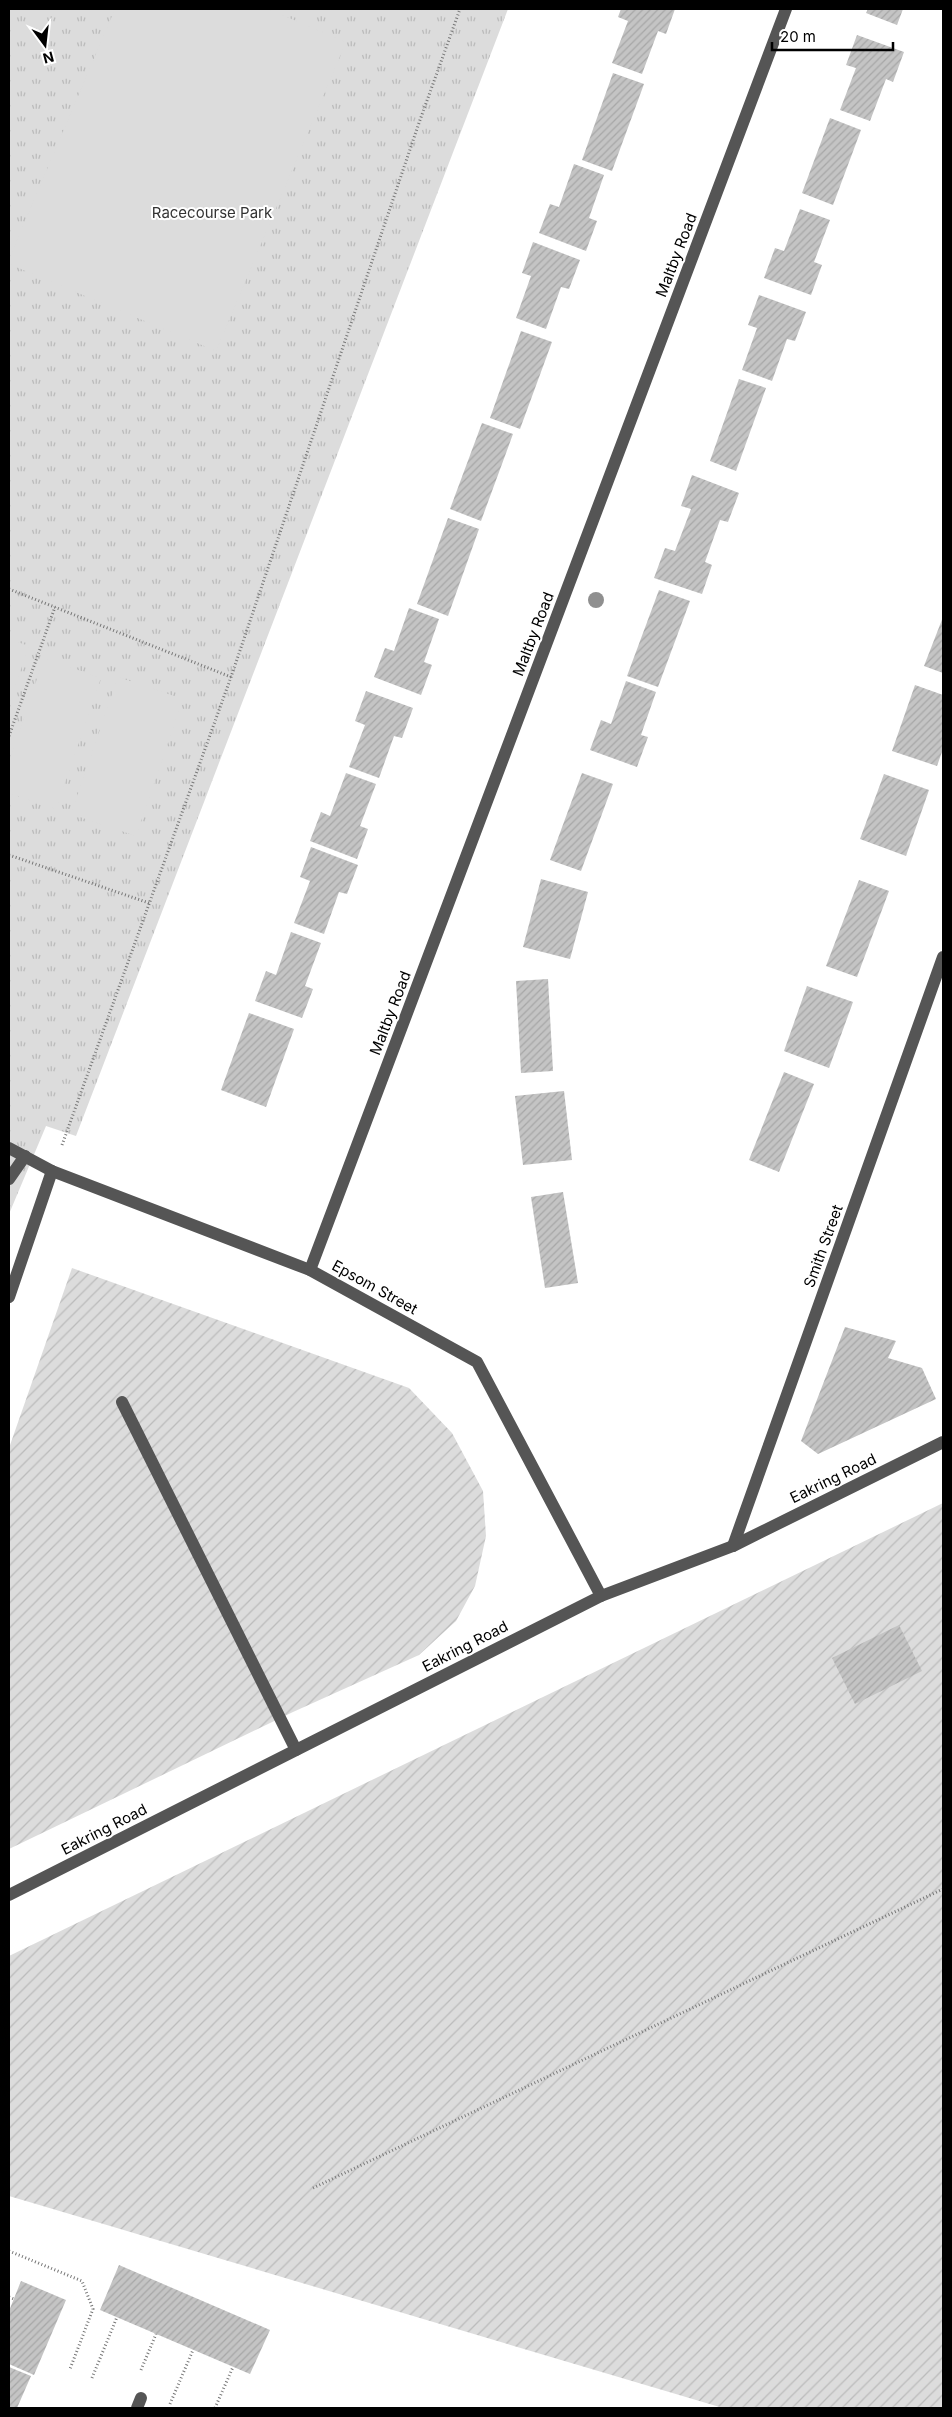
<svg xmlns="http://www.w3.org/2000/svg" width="952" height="2417" font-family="Inter,sans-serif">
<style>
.grass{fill:url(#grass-tufts)}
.garden{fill:url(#garden-furrows)}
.pitch{fill:#dcdcdc}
.building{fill:url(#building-hatch)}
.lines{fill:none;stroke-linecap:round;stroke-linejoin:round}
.path{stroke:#777;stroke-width:3;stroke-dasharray:1 2.5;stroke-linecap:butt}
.minor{stroke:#555;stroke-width:12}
.tree{fill:#8f8f8f}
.labels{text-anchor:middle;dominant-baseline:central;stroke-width:4;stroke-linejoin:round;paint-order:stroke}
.park-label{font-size:15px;fill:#333;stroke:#fff}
.street-label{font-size:15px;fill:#000;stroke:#fff}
</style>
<defs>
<pattern id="grass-tufts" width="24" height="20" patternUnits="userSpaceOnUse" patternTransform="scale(1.25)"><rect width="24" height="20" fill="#dcdcdc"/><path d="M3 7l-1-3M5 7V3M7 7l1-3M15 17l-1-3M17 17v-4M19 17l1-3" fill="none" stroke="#bbb"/></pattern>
<pattern id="garden-furrows" width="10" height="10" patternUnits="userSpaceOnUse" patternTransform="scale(1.25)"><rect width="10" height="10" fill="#dcdcdc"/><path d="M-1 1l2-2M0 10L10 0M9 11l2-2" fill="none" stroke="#bbb"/></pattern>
<pattern id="building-hatch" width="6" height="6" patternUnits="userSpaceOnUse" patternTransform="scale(1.25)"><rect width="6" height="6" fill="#c4c4c4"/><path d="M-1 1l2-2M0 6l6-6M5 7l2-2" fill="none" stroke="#a7a7a7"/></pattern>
</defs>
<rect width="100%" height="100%" fill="#fff"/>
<path class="grass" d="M9,9H508L76,1136L46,1126L9,1214Z"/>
<g class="garden">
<path d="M72,1268L409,1388L452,1433L483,1491L486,1536L475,1586L456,1621L419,1655L293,1712L9,1849V1448Z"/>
<path d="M943,1503V2408H723L9,2196V1956Z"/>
</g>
<g class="pitch">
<path d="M115,9H268L346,42L216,351L9,264V259Z"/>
<path d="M9,639L29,646L9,704Z"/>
<path d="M44,658L101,678L56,809L9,793V762Z"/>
<path d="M118,677L183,699L136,836L71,814Z"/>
</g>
<g class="building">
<path d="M621,9H675L666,34L658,31L642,74L612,63L628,21L618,17Z"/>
<path d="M868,9H903L897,25L866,13Z"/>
<path d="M857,35L904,52L893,82L886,79L870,121L840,110L856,68L846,65Z"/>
<path d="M613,73L644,84L612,171L582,160Z"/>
<path d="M830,118L861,130L833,205L802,193Z"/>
<path d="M574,164L604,175L589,218L597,221L586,251L539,233L550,204L559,207Z"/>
<path d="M800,209L830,220L814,262L822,265L811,295L764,278L775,248L784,251Z"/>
<path d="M533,242L580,260L569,289L561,287L546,329L516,318L531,276L522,273Z"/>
<path d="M759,295L806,312L795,341L787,339L772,381L742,370L757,328L748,325Z"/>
<path d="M521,331L552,342L520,429L490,418Z"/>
<path d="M739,379L766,388L736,471L710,461Z"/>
<path d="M482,423L513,434L481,521L450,509Z"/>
<path d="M692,475L739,493L728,522L720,520L705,562L712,565L702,594L654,578L665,548L675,551L691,509L681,506Z"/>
<path d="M448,518L479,529L448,616L417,604Z"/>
<path d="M659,590L690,601L658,687L627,676Z"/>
<path d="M409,608L439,619L424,662L432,665L421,695L374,677L385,648L394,651Z"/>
<path d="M943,617V673L924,666Z"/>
<path d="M626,681L656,692L641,735L648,737L637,767L590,750L601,720L611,724Z"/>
<path d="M915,685L943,695V749L937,766L892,751Z"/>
<path d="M366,691L413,708L402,738L394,736L379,778L349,767L365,725L355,721Z"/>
<path d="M346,773L376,784L360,826L368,829L357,859L310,841L321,812L330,816Z"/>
<path d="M582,773L613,784L581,871L550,860Z"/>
<path d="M884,774L929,790L906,856L860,839Z"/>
<path d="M311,847L358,865L347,894L339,892L324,934L294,923L310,881L300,877Z"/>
<path d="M541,879L588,892L570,959L523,947Z"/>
<path d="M859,880L889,891L857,977L826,966Z"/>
<path d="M291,932L321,943L305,986L313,989L302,1018L255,1001L266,971L276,975Z"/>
<path d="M548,979L553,1071L521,1073L516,981Z"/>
<path d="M807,986L853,1002L829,1068L784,1051Z"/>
<path d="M249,1013L294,1029L266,1107L221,1090Z"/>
<path d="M784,1072L814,1084L779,1172L749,1160Z"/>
<path d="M564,1091L572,1160L523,1165L515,1096Z"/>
<path d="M563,1192L578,1283L545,1288L531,1197Z"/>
<path d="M845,1327L896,1341L888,1358L922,1368L936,1399L818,1454L801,1441Z"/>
<path d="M899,1625L922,1671L855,1704L832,1658Z"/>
<path d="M119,2265L270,2330L250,2374L100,2310Z"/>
<path d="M21,2281L66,2300L34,2375L9,2364V2311Z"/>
<path d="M9,2367L31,2376L17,2408H9Z"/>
</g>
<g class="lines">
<g class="path">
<path d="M9,589L231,677"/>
<path d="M9,736L55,607"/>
<path d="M9,855L149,903"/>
<path d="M62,1145L231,677L420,120L460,9"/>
<path d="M313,2188L943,1889"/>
<path d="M9,2251L82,2281L93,2309L70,2369"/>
<path d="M9,2297L14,2299"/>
<path d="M141,2370L156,2334"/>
<path d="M92,2378L117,2317"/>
<path d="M170,2404L193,2350"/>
<path d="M215,2408L233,2367"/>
</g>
<g class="minor">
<path d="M9,1148L52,1171L310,1270L477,1362L601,1596"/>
<path d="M9,1179L25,1156"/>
<path d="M310,1270L786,9"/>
<path d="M9,1297L52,1171"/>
<path d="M122,1402L296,1750"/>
<path d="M733,1546L943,957"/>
<path d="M9,1895L601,1596L733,1546L943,1442"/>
<path d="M137,2408L141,2398"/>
</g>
</g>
<circle class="tree" cx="596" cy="600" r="8"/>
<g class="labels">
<g class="park-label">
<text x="212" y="212">Racecourse Park</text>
</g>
<g class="street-label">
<text transform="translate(676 255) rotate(-69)">Maltby Road</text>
<text transform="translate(533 634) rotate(-69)">Maltby Road</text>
<text transform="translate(390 1013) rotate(-69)">Maltby Road</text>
<text transform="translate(823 1246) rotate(-70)">Smith Street</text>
<text transform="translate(375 1287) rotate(29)">Epsom Street</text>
<text transform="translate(833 1478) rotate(-26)">Eakring Road</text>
<text transform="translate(465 1646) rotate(-27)">Eakring Road</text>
<text transform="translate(104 1829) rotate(-27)">Eakring Road</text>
</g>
</g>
<rect width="952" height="2417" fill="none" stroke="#000000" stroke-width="20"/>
<g transform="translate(45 45) rotate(165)" stroke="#ffffff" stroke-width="4" paint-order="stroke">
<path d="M0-4L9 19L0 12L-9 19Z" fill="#000000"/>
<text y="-8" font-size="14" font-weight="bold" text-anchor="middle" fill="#000000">N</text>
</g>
<path d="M772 42v8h121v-8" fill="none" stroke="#000000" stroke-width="2.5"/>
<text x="780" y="42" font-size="15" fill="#000000" stroke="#ffffff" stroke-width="4" paint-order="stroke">20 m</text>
</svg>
